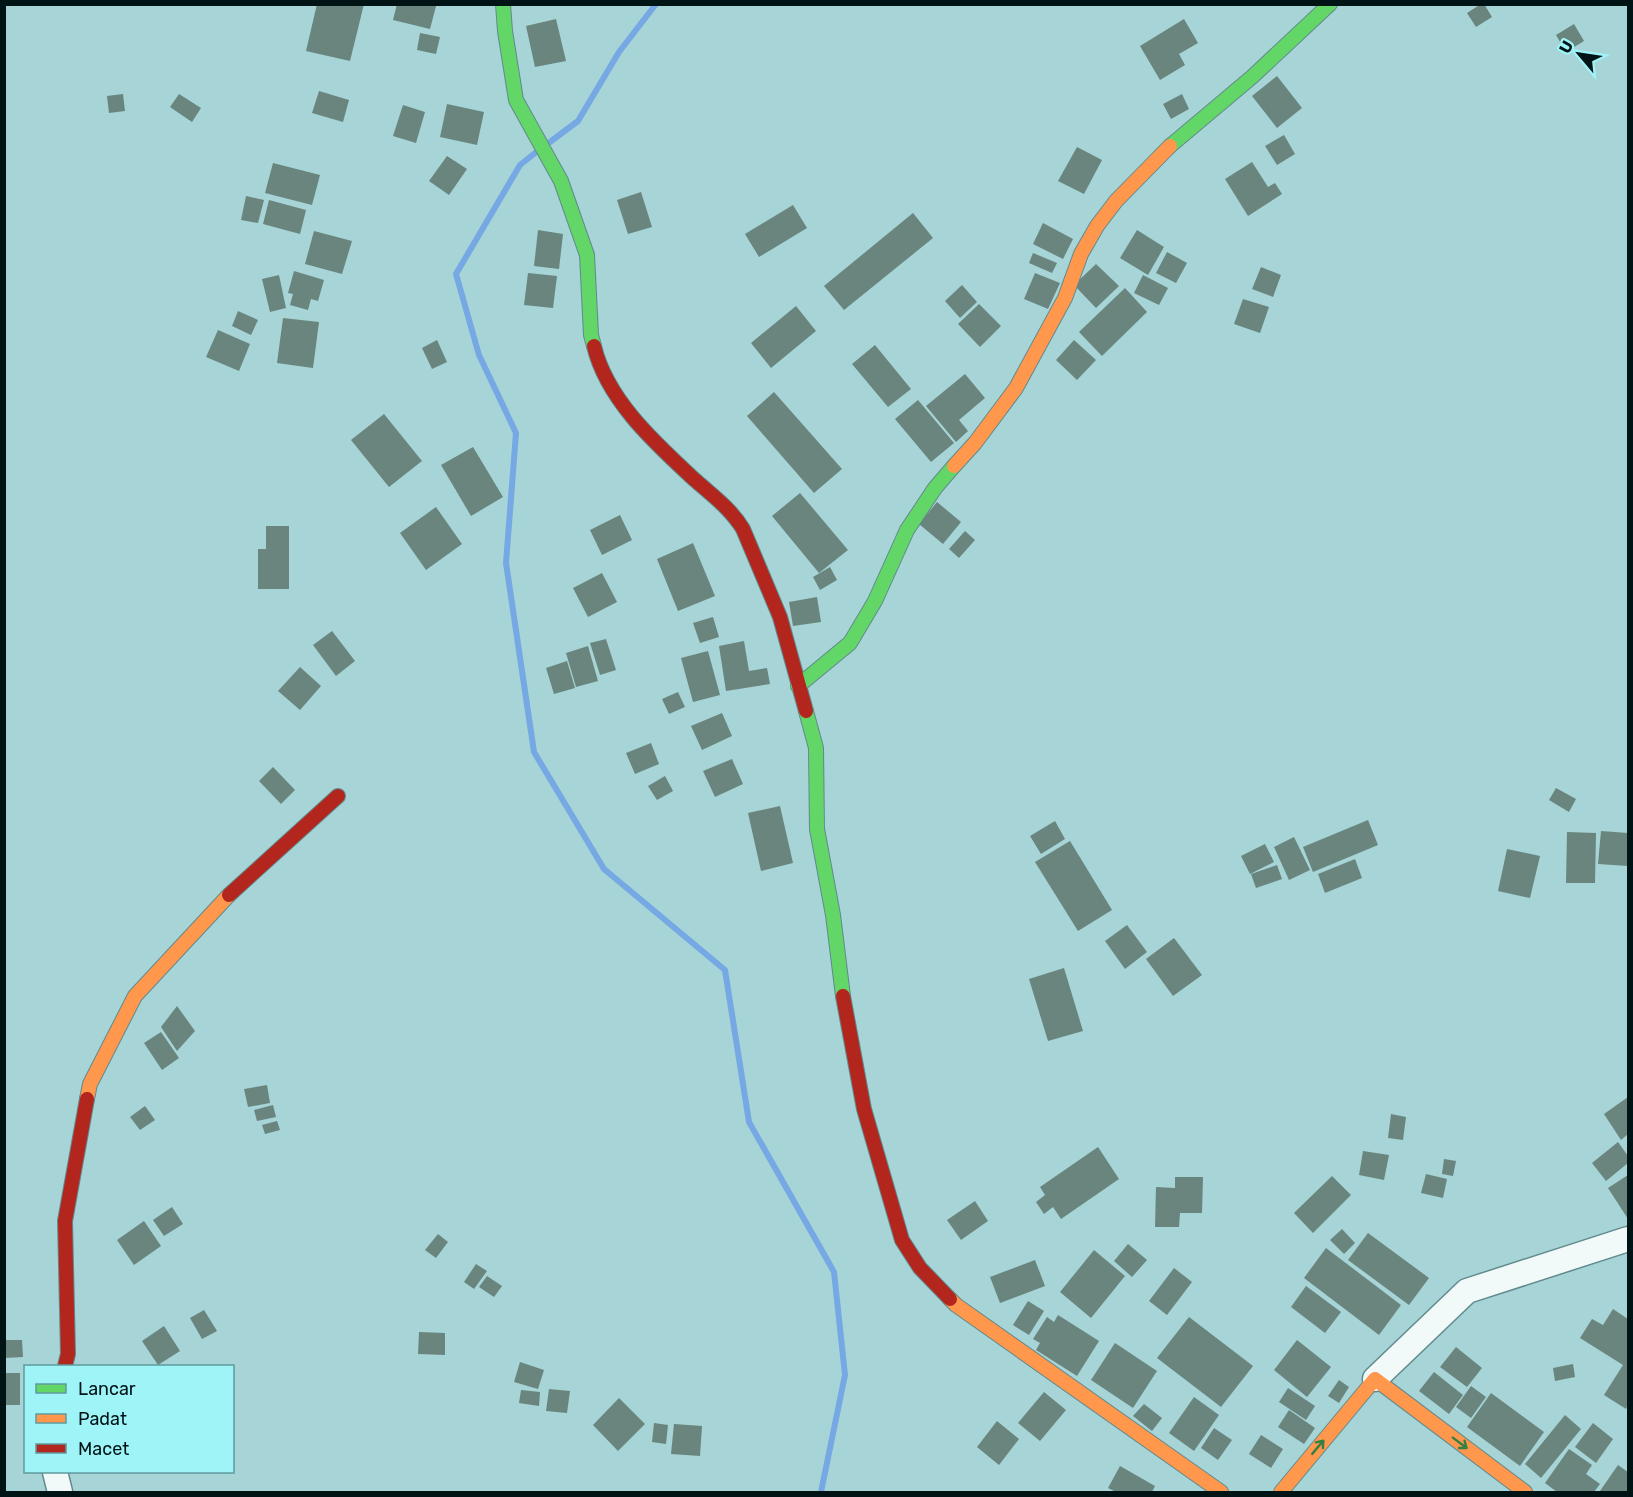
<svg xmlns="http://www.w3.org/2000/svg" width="1633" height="1497" font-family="Rubik,sans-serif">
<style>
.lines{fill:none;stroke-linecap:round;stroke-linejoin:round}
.stream{stroke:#76a8e4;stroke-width:6}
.building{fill:#69857d}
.street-casing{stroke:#618a8c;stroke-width:27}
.fast-casing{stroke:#618a8c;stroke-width:16}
.slow-casing{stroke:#618a8c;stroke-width:16}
.jam-casing{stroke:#618a8c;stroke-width:16}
.street{stroke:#f2f9f9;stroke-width:24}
.fast{stroke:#63d668;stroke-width:14}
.slow{stroke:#ff974d;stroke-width:14}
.jam{stroke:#b3261e;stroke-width:14}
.oneway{stroke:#367f43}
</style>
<rect width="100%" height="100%" fill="#a6d4d7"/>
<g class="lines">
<g class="stream">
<path d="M550,142L578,121L619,52L656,4"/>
<path d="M535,153L520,165L456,274L479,355L516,433L506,563L534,752L604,869L725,970L749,1122L834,1272L845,1375L821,1492"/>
</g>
</g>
<g class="building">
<path d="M317,4H364L350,61L306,51Z"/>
<path d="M397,4L436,6L430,29L393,20Z"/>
<path d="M1481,4H1484L1492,17L1476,27L1467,13Z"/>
<path d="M556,19L566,61L535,67L526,26Z"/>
<path d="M1184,19L1198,43L1179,54L1185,65L1160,80L1140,46Z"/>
<path d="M1574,24L1584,41L1566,52L1556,35Z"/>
<path d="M420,33L440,37L436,54L417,50Z"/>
<path d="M1277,76L1302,108L1277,128L1252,96Z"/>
<path d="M319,91L349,100L343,122L312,113Z"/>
<path d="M123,94L125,111L109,113L107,96Z"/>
<path d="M179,94L201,108L192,122L170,107Z"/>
<path d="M1182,94L1189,109L1171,119L1163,104Z"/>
<path d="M447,104L484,112L477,145L440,137Z"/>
<path d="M403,105L425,112L416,143L393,136Z"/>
<path d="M1284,135L1295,154L1277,165L1265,146Z"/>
<path d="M1077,147L1102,160L1084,194L1058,181Z"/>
<path d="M447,156L467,169L449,195L429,181Z"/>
<path d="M1252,162L1268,187L1275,183L1282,194L1248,216L1225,179Z"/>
<path d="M273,163L320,175L312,205L265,193Z"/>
<path d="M641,192L652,227L628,234L617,200Z"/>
<path d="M246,196L264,200L258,223L241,220Z"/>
<path d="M269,200L306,210L300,234L263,224Z"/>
<path d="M793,205L807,228L759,257L745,234Z"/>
<path d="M913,213L933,238L844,310L824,286Z"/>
<path d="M1043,223L1073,239L1063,259L1033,244Z"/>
<path d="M538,230L563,234L559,269L534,266Z"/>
<path d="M1137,230L1164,247L1148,275L1120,258Z"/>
<path d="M314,231L352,241L342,274L305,264Z"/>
<path d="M1167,252L1187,263L1176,283L1156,273Z"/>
<path d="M1033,253L1057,263L1052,273L1029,263Z"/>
<path d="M1096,264L1119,286L1096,308L1074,285Z"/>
<path d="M1261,267L1281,275L1273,297L1252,289Z"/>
<path d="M294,271L324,280L318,301L311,299L308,310L290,305L293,294L288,293Z"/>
<path d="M528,273L557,276L553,308L524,305Z"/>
<path d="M1035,273L1060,283L1048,309L1024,299Z"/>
<path d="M279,275L286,308L270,312L262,279Z"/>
<path d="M1143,275L1168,288L1159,305L1134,293Z"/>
<path d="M962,285L977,302L960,318L945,301Z"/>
<path d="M1125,288L1147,312L1102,356L1079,332Z"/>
<path d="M1243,299L1269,307L1260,333L1234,324Z"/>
<path d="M979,304L1001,326L980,347L958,324Z"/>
<path d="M796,306L816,331L771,368L751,343Z"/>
<path d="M238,311L258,320L251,335L232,326Z"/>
<path d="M283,318L319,322L313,368L277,363Z"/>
<path d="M218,330L250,344L239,371L206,357Z"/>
<path d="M437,340L447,362L432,369L422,348Z"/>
<path d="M1074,340L1096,360L1077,380L1056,360Z"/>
<path d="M875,345L911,389L888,407L852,364Z"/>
<path d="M965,374L985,398L959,420L968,431L956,442L926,406Z"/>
<path d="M774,392L842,469L814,493L747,416Z"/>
<path d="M918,400L954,443L931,462L895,419Z"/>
<path d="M384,414L422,461L389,487L351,440Z"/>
<path d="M473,447L503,497L471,516L441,465Z"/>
<path d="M800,493L848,550L819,573L772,516Z"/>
<path d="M937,502L961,522L943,544L919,524Z"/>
<path d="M436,507L462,544L426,570L400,533Z"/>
<path d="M620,515L632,540L602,555L590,530Z"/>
<path d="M266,526H289V589H258V549H266Z"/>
<path d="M965,531L975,540L959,558L949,549Z"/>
<path d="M693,543L715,596L678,611L657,559Z"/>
<path d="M830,567L837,580L820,590L813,577Z"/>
<path d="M602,573L617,602L588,617L573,588Z"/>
<path d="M817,597L821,622L793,626L789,602Z"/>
<path d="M713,617L719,637L700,643L693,623Z"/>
<path d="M332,631L355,661L336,676L313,645Z"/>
<path d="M606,639L616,670L600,675L590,643Z"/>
<path d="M744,641L749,671L767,668L770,684L726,691L719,646Z"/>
<path d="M588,646L598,681L576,687L566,653Z"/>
<path d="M708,651L720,695L693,702L681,658Z"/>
<path d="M567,661L575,688L554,694L546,668Z"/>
<path d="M300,667L321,686L300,710L278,691Z"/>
<path d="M678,692L685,707L669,714L662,699Z"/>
<path d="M722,713L732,736L702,750L691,726Z"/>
<path d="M651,743L659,764L635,774L626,753Z"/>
<path d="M732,759L743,784L715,797L703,771Z"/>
<path d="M273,767L295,790L281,804L259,781Z"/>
<path d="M665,776L673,791L657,800L648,786Z"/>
<path d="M1556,788L1576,799L1569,812L1549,800Z"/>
<path d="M780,806L793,863L761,871L748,813Z"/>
<path d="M1368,820L1378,845L1313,872L1303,847Z"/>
<path d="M1055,821L1065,839L1041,854L1030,836Z"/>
<path d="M1601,831L1628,833V866L1598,864Z"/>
<path d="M1567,832L1596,833L1595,883H1566Z"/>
<path d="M1294,837L1310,870L1289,880L1274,847Z"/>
<path d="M1070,841L1112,910L1078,931L1035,862Z"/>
<path d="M1265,844L1274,862L1250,874L1241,856Z"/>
<path d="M1507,849L1540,856L1530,898L1498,891Z"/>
<path d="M1355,859L1362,878L1325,893L1318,874Z"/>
<path d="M1277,865L1282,879L1256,888L1251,874Z"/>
<path d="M1127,925L1147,952L1125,969L1105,941Z"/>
<path d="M1174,938L1202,975L1173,996L1146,959Z"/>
<path d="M1064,968L1083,1031L1048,1041L1029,979Z"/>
<path d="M177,1006L195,1031L177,1051L161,1027Z"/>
<path d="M161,1032L179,1058L162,1070L144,1043Z"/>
<path d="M267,1085L270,1103L248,1107L244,1089Z"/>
<path d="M1628,1097V1134L1621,1140L1604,1114Z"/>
<path d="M273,1105L276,1117L257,1121L254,1110Z"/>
<path d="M145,1106L155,1120L140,1130L130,1117Z"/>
<path d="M1391,1114L1406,1117L1403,1140L1388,1138Z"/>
<path d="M277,1121L280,1130L265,1134L262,1125Z"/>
<path d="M1618,1142L1628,1156V1163L1606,1181L1592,1163Z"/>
<path d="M1098,1147L1119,1179L1061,1219L1053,1207L1044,1214L1036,1202L1045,1195L1040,1187Z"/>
<path d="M1363,1151L1389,1155L1384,1180L1359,1175Z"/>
<path d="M1444,1159L1456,1161L1453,1176L1442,1174Z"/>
<path d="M1426,1174L1447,1179L1443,1198L1421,1193Z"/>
<path d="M1628,1175V1219L1608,1188Z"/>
<path d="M1332,1176L1351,1195L1313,1233L1294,1213Z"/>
<path d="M1175,1177H1203L1202,1213H1180L1179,1227H1155L1156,1187L1175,1188Z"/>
<path d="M975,1201L988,1221L961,1240L947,1220Z"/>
<path d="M172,1207L183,1224L164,1236L153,1220Z"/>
<path d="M144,1221L161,1246L134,1265L117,1240Z"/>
<path d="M1342,1229L1355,1243L1344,1254L1330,1240Z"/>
<path d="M1368,1233L1429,1278L1409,1305L1348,1260Z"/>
<path d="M438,1234L448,1242L436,1258L425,1250Z"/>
<path d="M1128,1244L1147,1260L1132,1277L1114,1261Z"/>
<path d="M1326,1248L1401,1305L1379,1335L1304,1278Z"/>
<path d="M1094,1250L1125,1276L1091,1318L1060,1292Z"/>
<path d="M1035,1260L1045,1286L1000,1303L990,1277Z"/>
<path d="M476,1264L487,1271L474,1289L464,1282Z"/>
<path d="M1174,1268L1192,1282L1167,1315L1149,1301Z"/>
<path d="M487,1276L502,1286L494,1297L479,1287Z"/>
<path d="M1306,1286L1341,1312L1325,1333L1291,1307Z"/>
<path d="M1028,1301L1044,1311L1029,1335L1013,1325Z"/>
<path d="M1613,1309L1628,1319V1404L1626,1409L1604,1395L1623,1365L1580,1338L1592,1319L1603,1325Z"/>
<path d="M204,1310L217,1331L202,1339L190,1318Z"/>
<path d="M1058,1315L1099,1341L1077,1376L1036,1350L1040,1343L1033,1339L1047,1317L1054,1322Z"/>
<path d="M1189,1317L1253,1366L1221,1407L1157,1358Z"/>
<path d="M164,1326L180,1351L158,1365L142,1341Z"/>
<path d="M419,1332L445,1333V1355L418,1354Z"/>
<path d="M4,1340H22L23,1357L4,1358Z"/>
<path d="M1297,1340L1331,1367L1307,1397L1274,1370Z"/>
<path d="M1115,1343L1157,1371L1133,1408L1091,1380Z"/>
<path d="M1456,1347L1482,1368L1467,1387L1440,1367Z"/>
<path d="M520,1362L544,1370L538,1389L514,1382Z"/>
<path d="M1573,1364L1575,1377L1555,1381L1553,1368Z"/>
<path d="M1434,1372L1463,1395L1449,1414L1419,1391Z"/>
<rect x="4" y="1373" width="16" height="32"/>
<path d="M1339,1380L1349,1387L1339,1403L1328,1396Z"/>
<path d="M1471,1386L1486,1397L1471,1418L1456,1407Z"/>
<path d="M1288,1388L1315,1406L1306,1420L1279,1402Z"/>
<path d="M549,1389L570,1391L567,1413L546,1411Z"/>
<path d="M521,1390L540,1392L539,1406L519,1403Z"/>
<path d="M1044,1392L1066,1410L1040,1441L1018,1423Z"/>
<path d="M1491,1393L1544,1432L1520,1466L1467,1427Z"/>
<path d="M1194,1397L1219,1415L1194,1451L1169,1433Z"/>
<path d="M619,1398L645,1424L618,1451L593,1425Z"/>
<path d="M1144,1404L1162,1418L1152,1431L1133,1416Z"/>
<path d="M1289,1410L1315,1428L1304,1444L1278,1427Z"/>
<path d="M1565,1415L1581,1429L1541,1478L1525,1464Z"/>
<path d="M997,1421L1019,1439L999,1465L977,1447Z"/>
<path d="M654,1423L668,1425L666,1444L652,1442Z"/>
<path d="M1593,1423L1613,1439L1596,1463L1575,1447Z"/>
<path d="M674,1424L702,1426L700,1456L671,1454Z"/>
<path d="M1214,1428L1232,1440L1218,1460L1201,1448Z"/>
<path d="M1261,1435L1283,1449L1271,1468L1249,1454Z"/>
<path d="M1569,1449L1592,1465L1586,1474L1600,1484L1594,1492H1557L1545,1483Z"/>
<path d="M1618,1465L1628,1472V1492H1602L1600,1491Z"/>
<path d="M1120,1466L1155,1486L1152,1492H1116L1108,1488Z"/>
</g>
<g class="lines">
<defs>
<g id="street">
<path d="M1375,1379L1467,1291L1628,1239"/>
<path d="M55,1472L60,1492"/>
</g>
<g id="fast">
<path d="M503,4L505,31L516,100L561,181L587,255L591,335L594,346"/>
<path d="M1170,146L1252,77L1330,4"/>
<path d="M798,686L850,643L875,601L907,530L935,488L954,466"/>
<path d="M806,711L816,748L817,829L833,915L843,996"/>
</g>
<g id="slow">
<path d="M954,466L975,443L1016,388L1065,298L1081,254L1097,226L1116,201L1170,146"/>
<path d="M87,1099L90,1084L135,996L229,895"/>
<path d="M950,1299L956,1305L1221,1492"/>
<path d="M1281,1492L1375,1379L1525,1492"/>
</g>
<g id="jam">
<path d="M594,346C607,400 655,443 695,480C712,495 731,509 743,529L780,617L806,711"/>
<path d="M229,895L338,796"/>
<path d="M843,996L864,1109L902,1240L920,1268L950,1299"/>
<path d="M65,1366L68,1354L65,1221L87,1099"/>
</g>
</defs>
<use href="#street" class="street-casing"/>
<use href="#fast" class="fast-casing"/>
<use href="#slow" class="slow-casing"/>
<use href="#jam" class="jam-casing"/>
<use href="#street" class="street"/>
<use href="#fast" class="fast"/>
<use href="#slow" class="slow"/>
<use href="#jam" class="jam"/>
</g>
<defs><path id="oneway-shaft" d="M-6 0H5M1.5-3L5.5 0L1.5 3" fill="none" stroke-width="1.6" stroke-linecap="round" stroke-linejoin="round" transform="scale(1.5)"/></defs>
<g class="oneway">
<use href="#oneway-shaft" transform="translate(1460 1443) rotate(37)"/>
<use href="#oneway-shaft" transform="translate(1318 1447) rotate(-50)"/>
</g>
<rect width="1633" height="1497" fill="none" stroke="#001416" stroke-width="12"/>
<rect x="24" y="1365" width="210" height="108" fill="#9ff4f8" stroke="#5f9a9e" stroke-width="1.5"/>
<rect x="36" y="1384" width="30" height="9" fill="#63d668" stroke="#5f9a9e" stroke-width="1.5"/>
<text x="78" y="1395" font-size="18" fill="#001416">Lancar</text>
<rect x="36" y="1414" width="30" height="9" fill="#ff974d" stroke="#5f9a9e" stroke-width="1.5"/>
<text x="78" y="1425" font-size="18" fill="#001416">Padat</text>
<rect x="36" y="1444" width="30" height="9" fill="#b3261e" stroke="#5f9a9e" stroke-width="1.5"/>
<text x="78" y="1455" font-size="18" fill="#001416">Macet</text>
<g transform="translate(1579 54) rotate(299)" stroke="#9ff4f8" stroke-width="4.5" paint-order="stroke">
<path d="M0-4.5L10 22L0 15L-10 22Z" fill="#001416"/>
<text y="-9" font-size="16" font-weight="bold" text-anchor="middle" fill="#001416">U</text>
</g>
</svg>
